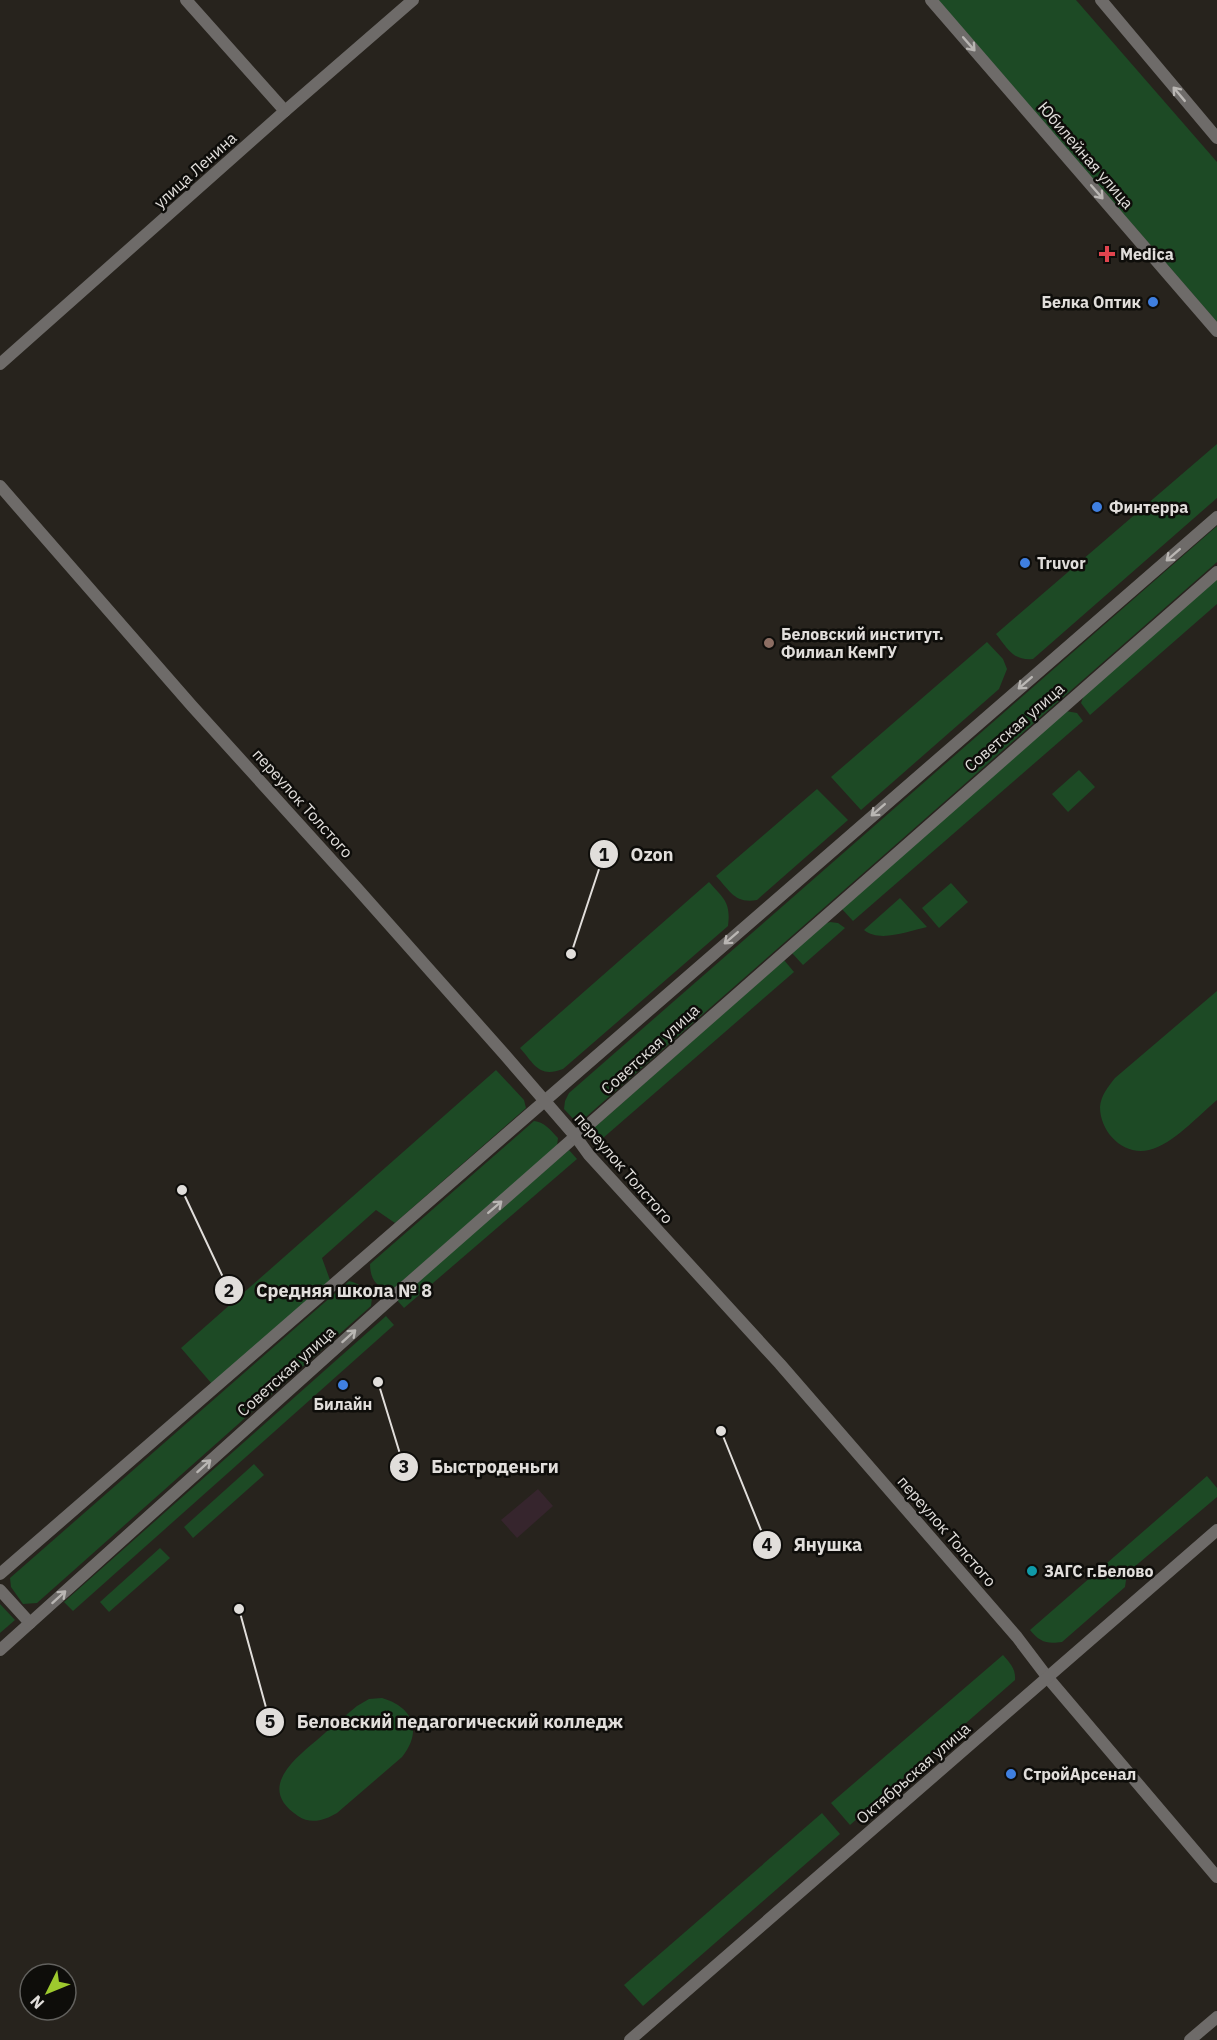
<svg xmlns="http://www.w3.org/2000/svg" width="1217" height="2040" font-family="'IBM Plex Sans',sans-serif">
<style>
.industrial{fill:#36252d}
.green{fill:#1d4a25}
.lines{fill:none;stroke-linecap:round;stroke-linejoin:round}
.minor{stroke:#6e6b69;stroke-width:12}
.tertiary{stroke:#6e6b69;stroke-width:12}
.oneway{stroke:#b9b6b3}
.health-dot{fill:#e0444e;stroke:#0e0d0a;stroke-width:2}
.shop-dot{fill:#3f7fe0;stroke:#0e0d0a;stroke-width:2}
.education-dot{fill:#8d6e63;stroke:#0e0d0a;stroke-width:2}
.culture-dot{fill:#0f9aa8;stroke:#0e0d0a;stroke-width:2}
.labels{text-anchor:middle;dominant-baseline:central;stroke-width:5;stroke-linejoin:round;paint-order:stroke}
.street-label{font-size:16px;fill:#e1dedb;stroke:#0e0d0a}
.poi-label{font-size:16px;font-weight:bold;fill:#e1dedb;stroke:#0e0d0a;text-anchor:start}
.leader{fill:none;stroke:#e1dedb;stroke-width:2}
.callout-dot{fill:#e1dedb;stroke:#0e0d0a;stroke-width:2}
.mark-label{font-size:18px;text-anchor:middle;font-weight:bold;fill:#111}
.callout-label{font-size:18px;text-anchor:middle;font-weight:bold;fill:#e1dedb;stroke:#0e0d0a;stroke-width:5;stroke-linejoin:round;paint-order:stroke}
</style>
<rect width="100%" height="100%" fill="#27231d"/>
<path class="industrial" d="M538,1489L553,1506L517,1538L501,1520Z"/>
<g class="green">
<path d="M938,0H1076L1217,162V322Z"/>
<path d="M1217,444V498L1033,659C1013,661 1008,649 996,634Z"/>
<path d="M1217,526V562L578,1124L564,1109L565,1101L569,1093Z"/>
<path d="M1217,577V604L1090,715L1081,703L1084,695Z"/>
<path d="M987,642L1003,659L1007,669L999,689L861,810L831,777Z"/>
<path d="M1066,711L1077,713L1083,721L853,921L842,909Z"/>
<path d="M1079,770L1095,787L1068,812L1052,794Z"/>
<path d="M817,789L848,820L757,900C735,904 730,891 716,876Z"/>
<path d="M709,882C724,899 731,902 728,926L563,1069C539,1078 535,1065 520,1048Z"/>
<path d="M951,883L968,902L939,928L922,908Z"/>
<path d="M900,898L927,927C908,931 880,943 864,930Z"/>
<path d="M830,922L838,923L845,928L803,965L792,953L824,924Z"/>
<path d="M784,960L794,972L595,1145L591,1140L595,1127Z"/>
<path d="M1217,991V1100C1199,1115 1172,1145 1149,1150C1123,1156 1100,1132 1100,1107C1101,1095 1108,1087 1115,1078Z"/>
<path d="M496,1070L524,1100L526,1108L395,1223L376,1210L322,1258L330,1280L212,1384L181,1348Z"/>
<path d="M534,1121C545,1122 550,1130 558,1138L557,1146L392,1290C377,1289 370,1279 370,1264Z"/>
<path d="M569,1150L577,1159L404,1308L396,1299Z"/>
<path d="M349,1281C360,1283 365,1290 372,1298L371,1306L37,1603L23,1604L11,1587L10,1578Z"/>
<path d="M386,1316L394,1325L73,1611L64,1602Z"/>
<path d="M254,1464L264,1475L193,1538L184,1527Z"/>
<path d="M1207,1476L1217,1488V1497L1127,1573L1125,1587L1062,1642C1046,1644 1040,1642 1030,1630Z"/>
<path d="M160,1548L170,1558L109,1612L100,1602Z"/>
<path d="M0,1604L15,1620L0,1633Z"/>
<path d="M1003,1655C1010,1663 1016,1669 1015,1680L850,1825L831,1803Z"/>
<path d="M382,1698C413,1707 423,1731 402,1757L337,1813C325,1820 311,1825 298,1816C257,1789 293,1760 317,1740C330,1728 344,1717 357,1706L369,1699Z"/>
<path d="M822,1813L840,1834L643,2006L624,1985Z"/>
</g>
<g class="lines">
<g class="minor">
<path d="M186,0L285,111"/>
<path d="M931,0L1217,331"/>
<path d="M1101,0L1217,138"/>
<path d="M0,1574L1217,517"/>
<path d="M0,1590L30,1623"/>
<path d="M0,1650L386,1303L1217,572"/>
<path d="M1190,2040L1217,2017"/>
</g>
<g class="tertiary">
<path d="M0,364L285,111L413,0"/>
<path d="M0,486L192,706L355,886L505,1055L576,1137L589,1155L780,1364L1017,1637L1048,1678L1217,1877"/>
<path d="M630,2040L1217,1530"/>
</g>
</g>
<defs><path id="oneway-shaft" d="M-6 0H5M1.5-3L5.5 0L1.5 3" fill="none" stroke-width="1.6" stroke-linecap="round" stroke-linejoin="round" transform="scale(1.5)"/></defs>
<g class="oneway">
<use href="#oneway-shaft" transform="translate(969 44) rotate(49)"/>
<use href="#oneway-shaft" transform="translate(1179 94) rotate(-130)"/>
<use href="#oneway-shaft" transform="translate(1097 192) rotate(49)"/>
<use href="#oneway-shaft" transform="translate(1173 555) rotate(139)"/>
<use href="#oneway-shaft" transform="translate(1025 683) rotate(139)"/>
<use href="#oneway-shaft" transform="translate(878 810) rotate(139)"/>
<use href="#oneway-shaft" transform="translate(731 938) rotate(139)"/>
<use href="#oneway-shaft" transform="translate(495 1207) rotate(-41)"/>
<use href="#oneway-shaft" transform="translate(349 1336) rotate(-42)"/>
<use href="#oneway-shaft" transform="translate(204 1466) rotate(-42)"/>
<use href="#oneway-shaft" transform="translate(59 1597) rotate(-42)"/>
</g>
<path class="health-dot" d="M1104 245h6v6h6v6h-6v6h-6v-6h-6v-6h6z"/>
<g class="shop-dot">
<circle cx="1153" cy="302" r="6"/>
<circle cx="1097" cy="507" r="6"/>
<circle cx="1025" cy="563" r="6"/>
<circle cx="343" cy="1385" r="6"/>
<circle cx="1011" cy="1774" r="6"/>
</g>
<circle class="education-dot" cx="769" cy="643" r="6"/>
<circle class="culture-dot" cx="1032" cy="1571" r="6"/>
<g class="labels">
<g class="street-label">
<text transform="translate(1086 155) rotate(49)">Юбилейная улица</text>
<text transform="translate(195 170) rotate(-42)">улица Ленина</text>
<text transform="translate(1014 727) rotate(-41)">Советская улица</text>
<text transform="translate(303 803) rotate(48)">переулок Толстого</text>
<text transform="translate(650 1049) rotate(-42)">Советская улица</text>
<text transform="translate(624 1168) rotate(49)">переулок Толстого</text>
<text transform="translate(286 1371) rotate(-42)">Советская улица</text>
<text transform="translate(947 1531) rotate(49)">переулок Толстого</text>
<text transform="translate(913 1773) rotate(-41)">Октябрьская улица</text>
</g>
<g class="poi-label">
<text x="1120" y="254">Mеdica</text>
<text x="1141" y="302" text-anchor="end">Белка Оптик</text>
<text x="1109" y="507">Финтерра</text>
<text x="1037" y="563">Truvor</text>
<text x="781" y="634">Беловский институт.<tspan x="781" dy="18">Филиал КемГУ</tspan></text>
<text x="343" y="1404" text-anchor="middle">Билайн</text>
<text x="1044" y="1571">ЗАГС г.Белово</text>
<text x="1023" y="1774">СтройАрсенал</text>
</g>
</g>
<path class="leader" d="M571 954L604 854M182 1190L229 1290M378 1382L404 1467M721 1431L767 1545M239 1609L270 1722"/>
<g class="callout-dot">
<circle cx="571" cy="954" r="6"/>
<circle cx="182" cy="1190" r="6"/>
<circle cx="378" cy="1382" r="6"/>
<circle cx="721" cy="1431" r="6"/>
<circle cx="239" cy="1609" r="6"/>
<circle cx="604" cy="854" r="15"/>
<circle cx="229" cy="1290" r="15"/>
<circle cx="404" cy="1467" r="15"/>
<circle cx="767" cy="1545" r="15"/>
<circle cx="270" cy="1722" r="15"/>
</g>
<g class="mark-label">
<text x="604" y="861">1</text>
<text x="229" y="1297">2</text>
<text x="404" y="1473">3</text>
<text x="767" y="1551">4</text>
<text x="270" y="1728">5</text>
</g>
<g class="callout-label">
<text x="652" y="861">Ozon</text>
<text x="344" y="1297">Средняя школа № 8</text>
<text x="495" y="1473">Быстроденьги</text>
<text x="828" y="1551">Янушка</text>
<text x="460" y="1728">Беловский педагогический колледж</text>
</g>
<g transform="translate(48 1992) rotate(227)"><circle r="28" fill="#0e0d0a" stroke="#62615e" stroke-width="1.5"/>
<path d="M0-4.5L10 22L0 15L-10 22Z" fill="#9eca2e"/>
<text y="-9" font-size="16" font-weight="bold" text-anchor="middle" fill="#e1dedb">N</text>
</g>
</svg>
